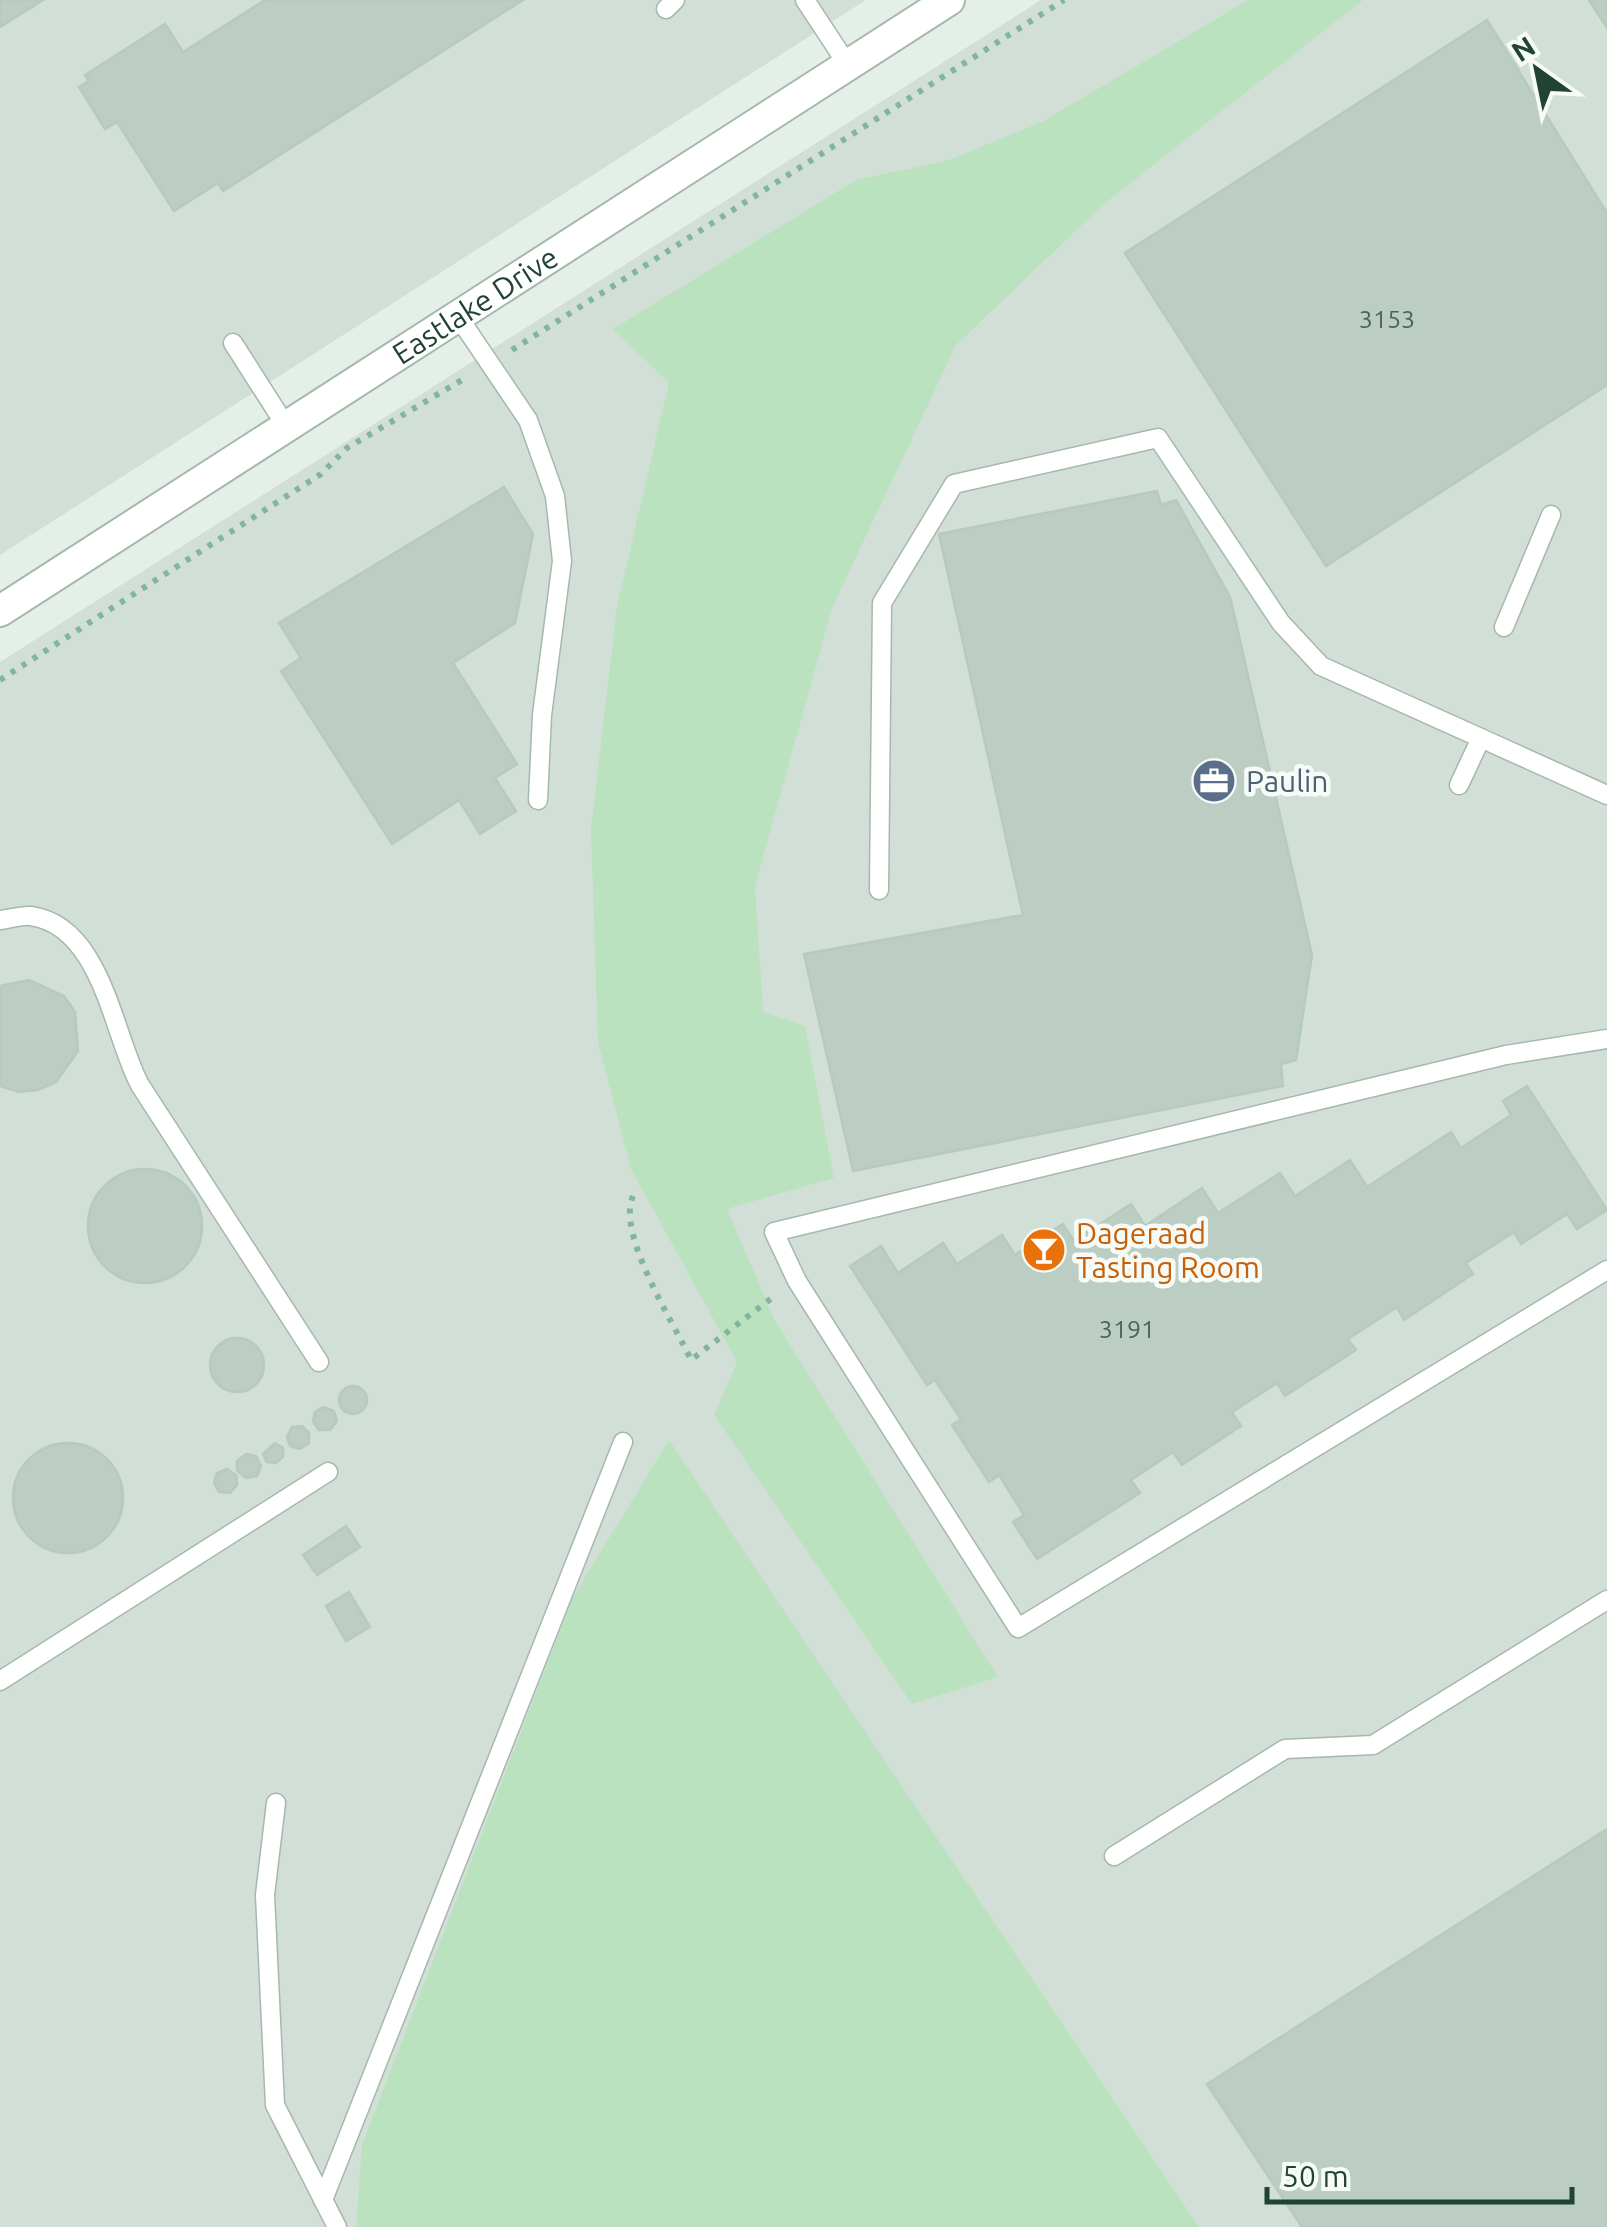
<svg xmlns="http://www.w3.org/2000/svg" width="1607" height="2227" font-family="Ubuntu,sans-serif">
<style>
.built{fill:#d2dfd7}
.green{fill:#bbe2bf}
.building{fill:#bccdc3;stroke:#b6cabe;stroke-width:2.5}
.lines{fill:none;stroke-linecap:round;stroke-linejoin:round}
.service-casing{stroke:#a6b8ae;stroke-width:21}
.tertiary-casing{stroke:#a6b8ae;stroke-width:34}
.path{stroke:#82b69c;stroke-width:6;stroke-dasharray:5 8;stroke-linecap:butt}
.service{stroke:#fff;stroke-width:18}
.tertiary{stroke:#fff;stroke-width:30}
.labels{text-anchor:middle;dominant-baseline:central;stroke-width:9;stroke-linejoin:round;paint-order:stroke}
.number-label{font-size:25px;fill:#486658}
.street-label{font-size:30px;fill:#214334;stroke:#f6fbf7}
.service-label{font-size:30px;fill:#4e5e75;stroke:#f6fbf7;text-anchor:start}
.food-label{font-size:30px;fill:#c56008;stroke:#f6fbf7;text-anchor:start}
</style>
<rect width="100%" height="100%" fill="#e4efe8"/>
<g class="built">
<path d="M0,0H866L0,555Z"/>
<path d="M1041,0H1607V2227H0V662Z"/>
</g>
<g class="green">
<path d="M1248,0H1363L1105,203L956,345L832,608L755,886L763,1012L805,1026L834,1178L727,1209L775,1321L998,1677L912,1704L714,1415L737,1362L631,1169L598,1042L591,829L617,606L669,383L613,329L856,180L946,161L1042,122Z"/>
<path d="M669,1440L1199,2227H356L362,2145L573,1597Z"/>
</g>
<g class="building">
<path d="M0,0H43L0,27Z"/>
<path d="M265,0H523L223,191L218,183L174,211L117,122L105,129L79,87L89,81L85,75L165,24L183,52Z"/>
<path d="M1589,0H1607V28Z"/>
<path d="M1487,20L1607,213V385L1326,566L1125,253Z"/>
<path d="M504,487L533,534L515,623L453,663L517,764L495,778L516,811L480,834L459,800L392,844L281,671L301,658L279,623Z"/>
<path d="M1157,491L1161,505L1176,500L1230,597L1312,955L1296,1060L1281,1064L1283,1086L853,1171L804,954L1023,915L939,534Z"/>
<path d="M29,980L64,996L75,1012L78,1051L56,1082L38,1090L19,1092L0,1086V986Z"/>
<path d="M1527,1086L1607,1210L1577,1229L1567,1214L1521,1244L1514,1232L1466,1263L1473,1274L1404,1320L1397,1307L1348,1339L1356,1350L1285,1396L1277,1383L1232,1412L1241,1426L1182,1465L1173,1452L1131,1480L1140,1493L1037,1559L1013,1522L1024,1515L999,1475L989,1482L952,1425L961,1419L935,1380L927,1385L850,1266L881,1246L898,1273L943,1243L957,1264L1002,1235L1015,1255L1063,1224L1074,1241L1131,1204L1145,1226L1202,1188L1218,1213L1280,1173L1295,1196L1350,1160L1367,1187L1451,1132L1461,1148L1511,1115L1503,1101Z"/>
<circle cx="145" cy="1226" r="57"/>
<circle cx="237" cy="1365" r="27"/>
<circle cx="353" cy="1400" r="14"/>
<path d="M324,1407L334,1411L337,1421L330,1430H319L313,1422L315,1412Z"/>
<path d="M302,1426L309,1433V1443L300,1449L290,1446L287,1437L292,1427Z"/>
<path d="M275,1443L283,1448V1457L276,1463L267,1462L263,1454Z"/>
<circle cx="68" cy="1498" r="55"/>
<path d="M246,1454L256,1456L261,1466L257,1476L246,1478L237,1471V1461Z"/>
<path d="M227,1469L236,1475L237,1485L230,1493L219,1492L214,1483L217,1473Z"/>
<path d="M346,1526L360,1547L317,1575L303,1555Z"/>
<path d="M349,1592L370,1627L346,1641L326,1606Z"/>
<path d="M1607,1829V2227H1302L1207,2084Z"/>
</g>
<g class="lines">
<defs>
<g id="service">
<path d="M805,0L847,64"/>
<path d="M666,9L675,0"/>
<path d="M457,315L528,420L555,496L562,561L542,715L538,800"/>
<path d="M233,343L286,426"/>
<path d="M1504,627L1551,515"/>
<path d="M1459,785L1481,738"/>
<path d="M879,890L882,603L954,484L1158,438L1281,623L1321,666L1607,795"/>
<path d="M0,920C9,919 22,915 31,916C102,926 113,1035 140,1085L319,1362"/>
<path d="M1607,1039L1506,1055L774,1232L797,1281L1018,1628L1607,1270"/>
<path d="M0,1681L328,1472"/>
<path d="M276,1803L265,1895L275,2105L337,2227"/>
<path d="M1114,1856L1285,1749L1373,1745L1607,1600"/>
<path d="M323,2200L623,1442"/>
</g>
<g id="tertiary">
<path id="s1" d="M0,611L949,0"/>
</g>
</defs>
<use href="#service" class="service-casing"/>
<use href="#tertiary" class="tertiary-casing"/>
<g class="path">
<path d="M512,350L1064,0"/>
<path d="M0,680L321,474L347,448L467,377"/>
<path d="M633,1196C616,1234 673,1321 691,1360L773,1297"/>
</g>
<use href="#service" class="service"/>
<use href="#tertiary" class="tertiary"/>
</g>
<defs>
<symbol id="office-disc" viewBox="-11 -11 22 22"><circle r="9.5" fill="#5c6f8a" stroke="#f6fbf7"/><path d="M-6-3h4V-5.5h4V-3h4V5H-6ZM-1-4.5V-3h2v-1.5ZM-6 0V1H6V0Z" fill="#fff"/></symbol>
<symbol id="bar-disc" viewBox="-11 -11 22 22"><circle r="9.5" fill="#e8710a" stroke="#f6fbf7"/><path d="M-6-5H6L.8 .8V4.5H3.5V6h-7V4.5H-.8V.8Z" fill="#fff"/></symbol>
</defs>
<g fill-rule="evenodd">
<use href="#office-disc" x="1189" y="756" width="50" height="50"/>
<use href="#bar-disc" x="1019" y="1225" width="50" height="50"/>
</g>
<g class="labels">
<g class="number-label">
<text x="1387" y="319">3153</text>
<text x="1127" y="1329">3191</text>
</g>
<g class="street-label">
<text stroke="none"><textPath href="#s1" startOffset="565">Eastlake Drive</textPath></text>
</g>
<g class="service-label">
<text x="1246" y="781">Paulin</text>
</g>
<g class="food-label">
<text x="1076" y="1233">Dageraad<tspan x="1076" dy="34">Tasting Room</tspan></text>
</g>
</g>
<g transform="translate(1537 70) rotate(327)" stroke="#f6fbf7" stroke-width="8" paint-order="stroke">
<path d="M0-8L18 38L0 25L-18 38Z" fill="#214334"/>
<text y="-15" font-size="28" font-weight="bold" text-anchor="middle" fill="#214334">N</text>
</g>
<path d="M1267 2187v15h305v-15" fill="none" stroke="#214334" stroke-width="5"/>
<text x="1282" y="2187" font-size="30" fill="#214334" stroke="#f6fbf7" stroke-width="8" paint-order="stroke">50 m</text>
</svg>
